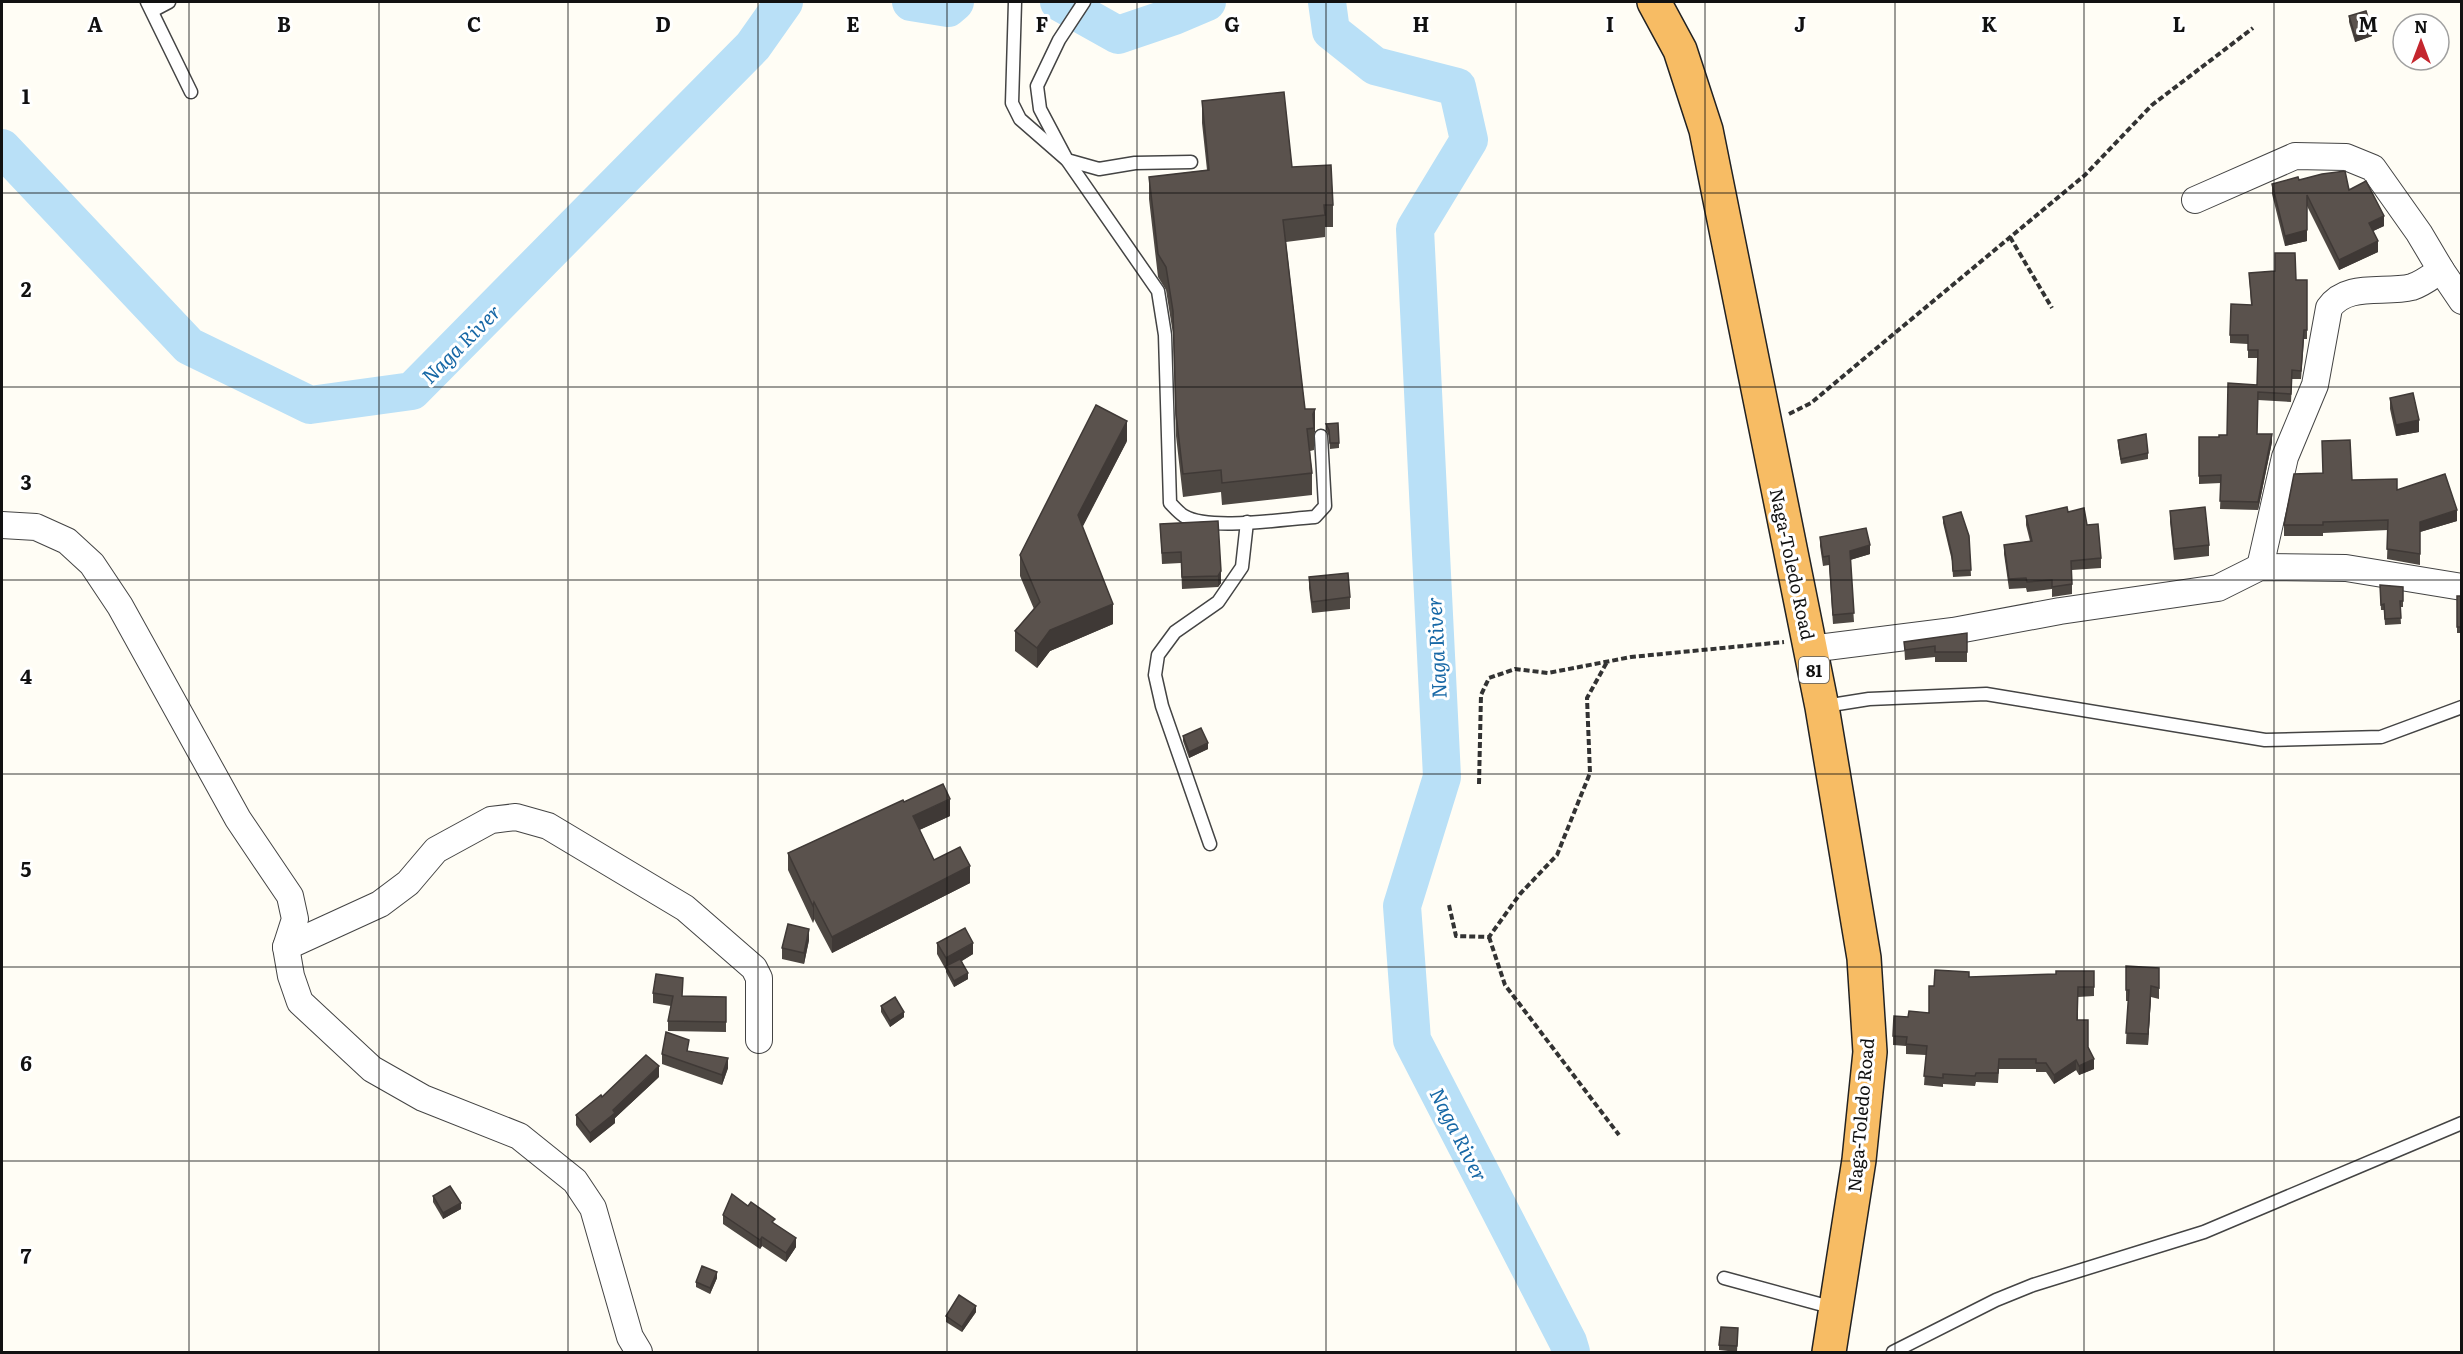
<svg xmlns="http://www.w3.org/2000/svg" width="2463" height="1354" font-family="Literata,serif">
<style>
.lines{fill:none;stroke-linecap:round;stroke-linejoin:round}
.river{stroke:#b9e0f7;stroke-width:38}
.service-casing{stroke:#444;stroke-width:15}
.minor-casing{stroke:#444;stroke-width:28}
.trunk-casing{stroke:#222;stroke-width:36}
.path{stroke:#333;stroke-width:4;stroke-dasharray:6 3;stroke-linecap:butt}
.service{stroke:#fff;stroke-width:12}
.minor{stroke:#fff;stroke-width:26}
.trunk{stroke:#f7bc64;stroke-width:33}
.wall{fill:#4d4742}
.shaded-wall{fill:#3f3936}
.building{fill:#5a524d;stroke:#3f3936;stroke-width:1.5}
.grid{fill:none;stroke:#111;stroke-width:1.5;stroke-opacity:0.55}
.labels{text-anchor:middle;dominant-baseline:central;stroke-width:6;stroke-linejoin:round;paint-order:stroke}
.shield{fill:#fff;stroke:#585858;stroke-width:1.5}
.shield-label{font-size:16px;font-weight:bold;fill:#111}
.street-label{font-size:18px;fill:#111;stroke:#fff}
.water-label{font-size:20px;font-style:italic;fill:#1768a6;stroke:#fff}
.grid-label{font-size:20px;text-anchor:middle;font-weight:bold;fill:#111;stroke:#fff;stroke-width:6;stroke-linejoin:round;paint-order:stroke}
</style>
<rect width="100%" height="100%" fill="#fffdf5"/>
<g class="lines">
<g class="river">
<path d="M911,2L948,8L955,2"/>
<path d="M1059,2L1118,35L1174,16L1207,2"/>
<path d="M1327,2L1331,31L1375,66L1457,87L1469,140L1415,229L1442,777L1402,906L1412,1040L1568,1342L1571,1352"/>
<path d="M2,148L189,346L310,405L412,391L753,46L784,2"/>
</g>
<defs>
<g id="service">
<path d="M147,2L191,92"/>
<path d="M1015,2L1012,103L1020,119L1067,160L1158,291L1165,335L1170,503C1174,507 1179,513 1184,516C1209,531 1284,519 1315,517L1325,506L1321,436"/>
<path d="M1084,2L1059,40L1037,86L1040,109L1067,160L1099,169L1135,163L1191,162"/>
<path d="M152,11L169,2"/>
<path d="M1825,706L1869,699L1986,694L2265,740L2381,737L2462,707"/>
<path d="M1210,844L1162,706L1155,675L1158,655L1175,632L1218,602L1242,567L1247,522"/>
<path d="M1724,1278L1834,1308"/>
<path d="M1893,1352L1996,1300L2033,1285L2204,1232L2462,1123"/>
</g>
<g id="minor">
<path d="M2195,200L2295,156L2346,157L2373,168L2419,233L2441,270C2432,276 2422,284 2412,287C2384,294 2347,282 2329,308L2315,385L2285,457L2260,567"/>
<path d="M2441,270L2462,301"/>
<path d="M2,525L36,527L67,541L92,564L120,606L238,819L290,896L295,919L286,947L291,976L300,1002L372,1069L423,1098L519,1136L575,1181L593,1208L630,1337L639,1352"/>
<path d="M1810,649L1953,631L2060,611L2218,588L2260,567L2346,568L2462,587"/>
<path d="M286,947L380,904L408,883L436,850L491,820L516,817L548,826L685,908L754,968L759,978V1040"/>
</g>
<path id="trunk" d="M1654,2L1680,50L1706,130L1822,707L1864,958L1870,1052L1859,1160L1829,1352"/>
</defs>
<use href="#service" class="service-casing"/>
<use href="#minor" class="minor-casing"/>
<use href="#trunk" class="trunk-casing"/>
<g class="path">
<path d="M2010,237L2052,308"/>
<path d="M1789,414L1811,403L1884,342L2085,175L2152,105L2253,28"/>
<path d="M1479,784L1481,695L1489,678L1515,669L1548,673L1631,657L1784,642"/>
<path d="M1449,905L1456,936L1489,937L1520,894L1557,855L1590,773L1587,698L1607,662"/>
<path d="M1489,937L1505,985L1619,1135"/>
</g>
<use href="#service" class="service"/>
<use href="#minor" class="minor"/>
<use href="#trunk" class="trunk"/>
</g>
<g class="wall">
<path d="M2349,16L2372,36L2355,42L2349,22Z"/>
<path d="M1202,101L1292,167L1333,205V227H1325V237L1286,242L1305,409L1315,431L1314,434V450L1310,451L1312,473V495L1222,505L1221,492L1183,497L1176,436L1173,334L1166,290L1158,277L1149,199V177L1207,170L1202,123Z"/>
<path d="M2299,180L2349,190L2384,226L2373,231L2378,252L2339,270L2307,206V241L2285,246L2272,194V184Z"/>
<path d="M2249,273L2296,280H2307V339H2304L2301,379H2292L2291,402L2258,400L2257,434L2272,442L2258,510L2220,509L2221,483L2199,484V437H2219L2227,435L2257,385L2258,358H2248V344L2230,343V335L2251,305Z"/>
<path d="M2390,398L2419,432L2396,436L2390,409Z"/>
<path d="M1326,424L1339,443V448L1330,449L1329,436L1326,430Z"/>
<path d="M2118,440L2148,453V459L2121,464L2118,445Z"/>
<path d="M1127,441L1082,527L1113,624L1050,651L1037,668L1015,651V631L1034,609L1020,576V555Z"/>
<path d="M2352,480L2397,490L2457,521L2420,532V565L2387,559L2388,530L2323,533V536H2284V525Z"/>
<path d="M2170,511L2209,545V556L2174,560L2170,522Z"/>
<path d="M2068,512L2087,525L2101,558V568L2072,570V594L2052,597V589L2027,592L2026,588L2009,589L2004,554V545L2030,541L2026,525V516Z"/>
<path d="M1943,517L1969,536L1971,576L1953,577L1952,561L1943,523Z"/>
<path d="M1218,521L1221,583L1218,587L1182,589L1181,563L1162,564L1160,524Z"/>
<path d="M1820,537L1870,554L1850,560L1854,622L1833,624L1829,565L1823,566L1820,546Z"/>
<path d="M1309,577L1350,597V609L1312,613L1309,588Z"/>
<path d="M2380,585L2403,587V607H2400L2401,624L2385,625L2384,610H2381Z"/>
<path d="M2462,596V633H2457V601Z"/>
<path d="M1967,633V662H1935V657L1905,660L1904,642Z"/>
<path d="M1183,736L1208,749L1189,758L1183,741Z"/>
<path d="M904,802L950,816L919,830L934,860L970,883L832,953L814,919L813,923L788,870V853Z"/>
<path d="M809,940L804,964L782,959V948Z"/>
<path d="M937,943L973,954L962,961L968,979L954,987L946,972V970L937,954Z"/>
<path d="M2126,966L2159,968V999L2151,997L2148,1045L2126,1044L2128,1001H2126Z"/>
<path d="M2094,971V996L2078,997V1020L2088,1047L2094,1069L2079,1075L2076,1070L2054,1084L2046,1072H2036V1069H1999L1998,1083L1976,1082L1975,1086L1943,1084V1087L1924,1085L1926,1055L1906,1054V1046L1893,1045V1036L1908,1017L1929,1013L1934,986L1969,977L2056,974Z"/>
<path d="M653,993L683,996L726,997V1032L668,1031V1021L671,1006L653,1003Z"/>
<path d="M881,1006L904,1017L890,1027L881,1012Z"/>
<path d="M689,1052L728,1068L722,1085L662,1064V1054Z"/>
<path d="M659,1077L615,1118V1123L590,1143L576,1125V1115L602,1097Z"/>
<path d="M433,1196L461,1209L443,1219L433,1202Z"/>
<path d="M748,1206L775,1224L796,1247L786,1262L762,1246L760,1249L723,1224V1215Z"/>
<path d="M717,1278L710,1294L696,1287V1282Z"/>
<path d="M976,1312L962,1332L946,1322V1316Z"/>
<path d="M1738,1328L1737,1352L1719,1350V1345Z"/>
</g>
<g class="shaded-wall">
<path d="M2372,31V36L2355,42V36Z"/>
<path d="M2384,216V226L2369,233V223Z"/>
<path d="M2307,230V241L2285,246V236Z"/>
<path d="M2378,241V252L2339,270V260Z"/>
<path d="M1315,409V431L1314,434L1313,414Z"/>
<path d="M2419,420V432L2396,436V425Z"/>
<path d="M1127,421V441L1078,536V515Z"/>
<path d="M2272,434V442L2258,510V502Z"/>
<path d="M2457,510V521L2420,532V522Z"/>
<path d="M1870,545V554L1850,560V551Z"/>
<path d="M1221,571V583L1218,587V576Z"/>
<path d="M1113,604V624L1050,651L1037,668V648L1050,630Z"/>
<path d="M1208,743V749L1189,758V752Z"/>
<path d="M950,799V816L913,833V816Z"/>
<path d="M970,866V883L832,953V937Z"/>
<path d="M814,902V919L813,923V906Z"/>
<path d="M809,929V940L804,964V953Z"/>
<path d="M973,943V954L948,969L946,966V970V958Z"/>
<path d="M968,973V979L954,987V981Z"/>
<path d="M2151,986V997L2148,1045V1034Z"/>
<path d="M904,1012V1017L890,1027V1021Z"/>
<path d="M728,1058V1068L722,1085V1075Z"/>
<path d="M2094,1059V1069L2079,1075V1066Z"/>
<path d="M2076,1060V1070L2054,1084V1075Z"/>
<path d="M659,1066V1077L615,1118V1123L590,1143V1133Z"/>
<path d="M461,1203V1209L443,1219V1213Z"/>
<path d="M762,1237V1246L760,1249V1240Z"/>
<path d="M796,1238V1247L786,1262V1253Z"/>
<path d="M717,1272V1278L710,1294V1288Z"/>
<path d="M976,1306V1312L962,1332V1327Z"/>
</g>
<g class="building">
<path d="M2366,11L2372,31L2355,36L2349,16Z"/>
<path d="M1284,92L1292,167L1331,165L1333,205H1324L1325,215L1283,220L1305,409H1315L1313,414L1314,428L1307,429L1312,473L1222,483L1221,470L1183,474L1176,414L1173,311L1166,267L1158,254L1149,177L1209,170L1202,101Z"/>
<path d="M2345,171L2349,190L2366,181L2384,216L2369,223L2378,241L2339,260L2307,195V230L2285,236L2272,184L2298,177L2299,180L2322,174Z"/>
<path d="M2275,253H2295L2296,280H2307V330H2304L2301,371L2292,370L2291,394L2258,392L2257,434H2272L2258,502L2220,501L2221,475L2199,476V437H2219V435H2227L2228,383L2257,385L2258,350H2248V335H2230L2231,304L2252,305L2249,273L2275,271Z"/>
<path d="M2413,393L2419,420L2396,425L2390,398Z"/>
<path d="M1096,405L1127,421L1078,515L1113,604L1050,630L1037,648L1015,631L1040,602L1020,555Z"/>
<path d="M1338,423L1339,443H1330L1329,430L1326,424Z"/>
<path d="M2146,434L2148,453L2121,459L2118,440Z"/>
<path d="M2350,440L2352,480L2397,479V490L2445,474L2457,510L2420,522V554L2387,549L2388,520L2323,522V525H2284L2294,474L2323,473L2322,441Z"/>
<path d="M2067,507L2068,512L2084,508L2087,525L2098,524L2101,558L2071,561L2072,584L2052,587V580L2027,582L2026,578L2009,579L2004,545L2032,541L2026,516Z"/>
<path d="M2205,507L2209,545L2174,549L2170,511Z"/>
<path d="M1961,512L1969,536L1971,570L1953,571L1952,555L1943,517Z"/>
<path d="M1218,521L1221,571L1218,576L1182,577L1181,552L1162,553L1160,524Z"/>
<path d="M1866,528L1870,545L1850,551L1854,613L1833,615L1829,556L1823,557L1820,537Z"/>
<path d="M1348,573L1350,597L1312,602L1309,577Z"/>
<path d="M2380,585L2403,587V601H2400L2401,618L2385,619L2384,604L2381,605Z"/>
<rect x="2457" y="596" width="5" height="31"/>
<path d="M1967,633V652H1935V646L1905,650L1904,642Z"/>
<path d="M1201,728L1208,743L1189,752L1183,736Z"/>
<path d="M943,784L950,799L913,816L934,860L960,847L970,866L832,937L814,902L813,906L788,853L903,800L904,802Z"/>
<path d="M788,924L809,929L804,953L782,948Z"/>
<path d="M965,928L973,943L946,958L937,943Z"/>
<path d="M960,959L968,973L954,981L946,966Z"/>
<path d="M2126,966L2159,968V988L2151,986L2148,1034L2126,1033L2129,990H2126Z"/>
<path d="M1935,970L1969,972V977L2056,974V971H2094V987H2078L2077,1020H2088V1047L2094,1059L2079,1066L2076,1060L2054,1075L2046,1063H2036V1059H1999L1998,1073H1976L1975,1076L1943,1074V1078L1924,1076L1927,1046L1906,1044L1907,1037L1893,1036L1894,1016L1908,1017L1909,1011L1929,1013V986H1934Z"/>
<path d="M656,974L683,978L682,996L726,997V1022L668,1021L673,996L653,993Z"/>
<path d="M895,997L904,1012L890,1021L881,1006Z"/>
<path d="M666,1032L689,1040L687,1051L728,1058L722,1075L662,1054Z"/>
<path d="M646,1055L659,1066L613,1110L615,1113L590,1133L576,1115L601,1095L602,1097Z"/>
<path d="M450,1186L461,1203L443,1213L433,1196Z"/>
<path d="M732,1194L748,1206L751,1202L775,1219L772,1222L796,1238L786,1253L762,1237L760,1240L723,1215Z"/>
<path d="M702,1266L717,1272L710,1288L696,1282Z"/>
<path d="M959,1295L976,1306L962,1327L946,1316Z"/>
<path d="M1721,1327L1738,1328L1737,1346L1719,1345Z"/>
</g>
<path class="grid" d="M189,2V1352M379,2V1352M568,2V1352M758,2V1352M947,2V1352M1137,2V1352M1326,2V1352M1516,2V1352M1705,2V1352M1895,2V1352M2084,2V1352M2274,2V1352M2,193H2462M2,387H2462M2,580H2462M2,774H2462M2,967H2462M2,1161H2462"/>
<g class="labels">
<rect class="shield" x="1799" y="657" width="30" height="26" rx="4.5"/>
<g class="shield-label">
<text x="1814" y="670">81</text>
</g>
<g class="street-label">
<text transform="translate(1793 564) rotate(78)">Naga-Toledo Road</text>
<text transform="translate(1860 1115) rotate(-85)">Naga-Toledo Road</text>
</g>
<g class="water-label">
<text transform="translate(460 343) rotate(-45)">Naga River</text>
<text transform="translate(1435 648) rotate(-93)">Naga River</text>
<text transform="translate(1460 1134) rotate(63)">Naga River</text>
</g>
</g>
<g class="grid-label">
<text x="95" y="32">A</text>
<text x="284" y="32">B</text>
<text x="474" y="32">C</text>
<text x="663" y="32">D</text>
<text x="853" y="32">E</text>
<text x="1042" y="32">F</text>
<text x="1232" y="32">G</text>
<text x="1421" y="32">H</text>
<text x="1610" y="32">I</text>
<text x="1800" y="32">J</text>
<text x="1989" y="32">K</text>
<text x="2179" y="32">L</text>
<text x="2368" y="32">M</text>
<text x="26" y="104">1</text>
<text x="26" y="297">2</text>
<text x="26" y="490">3</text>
<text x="26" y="684">4</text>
<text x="26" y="877">5</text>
<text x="26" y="1071">6</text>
<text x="26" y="1264">7</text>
</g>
<rect width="2463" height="1354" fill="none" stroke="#111111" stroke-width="6"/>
<g transform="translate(2421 42)"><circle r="28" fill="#ffffff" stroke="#a0a0a0" stroke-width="1.5"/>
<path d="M0-4.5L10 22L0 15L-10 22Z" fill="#c4262e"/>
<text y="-9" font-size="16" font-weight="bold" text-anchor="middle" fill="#111111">N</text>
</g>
</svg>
